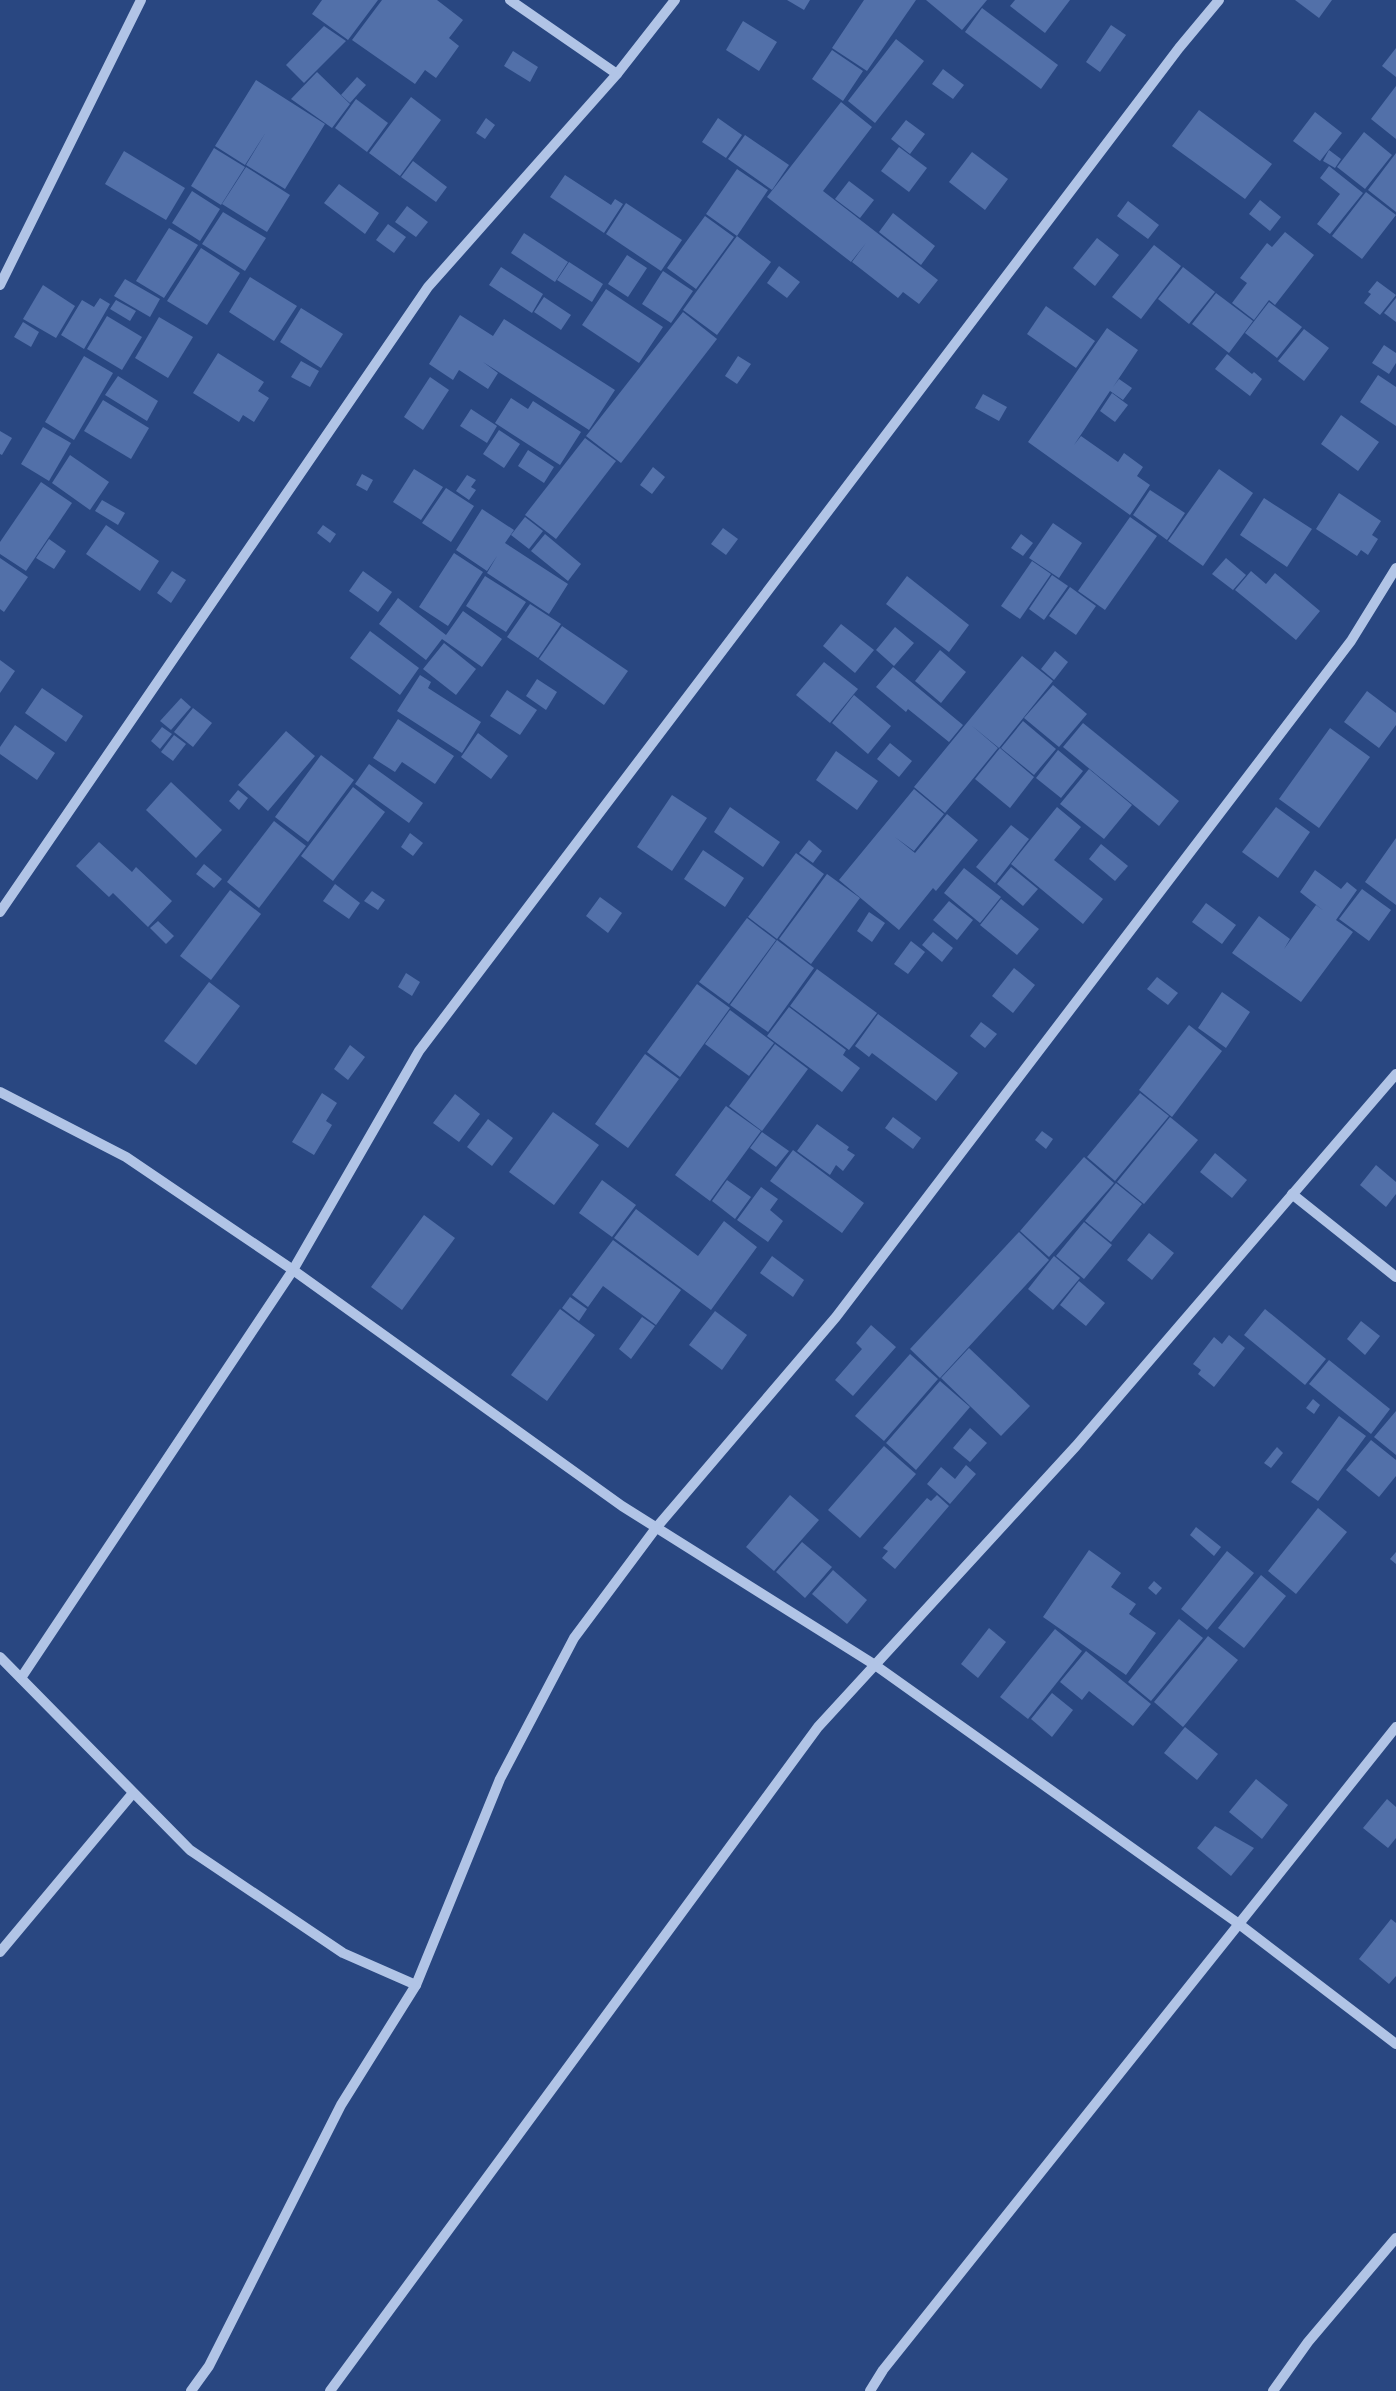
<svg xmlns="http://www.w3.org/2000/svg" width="1396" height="2391" font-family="'PT Sans',sans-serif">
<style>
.building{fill:#5270a9}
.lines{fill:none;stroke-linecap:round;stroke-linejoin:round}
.minor{stroke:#b1c4e6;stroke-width:10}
</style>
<rect width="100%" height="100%" fill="#294781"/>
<g class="building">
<path d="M322,0H378L348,40L312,14Z"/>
<path d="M382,0H437L463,20L449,38L459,46L436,78L425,70L415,84L352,40Z"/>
<path d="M787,0H810L804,10Z"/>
<path d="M864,0H916L867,71L832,48Z"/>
<path d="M926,0H987L962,30Z"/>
<path d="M1015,0H1070L1045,33L1010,6Z"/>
<path d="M1295,0H1332L1319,18Z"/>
<path d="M982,8L1058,65L1041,89L965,32Z"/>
<path d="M743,21L777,42L759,71L726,50Z"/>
<path d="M1111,25L1126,35L1100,72L1086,62Z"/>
<path d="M324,26L346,41L304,83L286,65Z"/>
<path d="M896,39L924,61L875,123L848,101Z"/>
<path d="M1396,48V77L1382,66Z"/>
<path d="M832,50L863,71L843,101L812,79Z"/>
<path d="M513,51L538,67L530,82L504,66Z"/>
<path d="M943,69L964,85L953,99L932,84Z"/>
<path d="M317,72L350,104L332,128L291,99Z"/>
<path d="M357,77L366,85L350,103L341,95Z"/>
<path d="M256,80L325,124L285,189L246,165L266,132L245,165L215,146Z"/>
<path d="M1396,86V139L1371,119Z"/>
<path d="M411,97L441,120L400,176L369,153Z"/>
<path d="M356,99L388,123L367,152L335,128Z"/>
<path d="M841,102L872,127L823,191L938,280L919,304L903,292L898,298L852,262L866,243L851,262L767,197Z"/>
<path d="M1199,110L1272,164L1245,199L1172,146Z"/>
<path d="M1315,112L1342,133L1320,161L1293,141Z"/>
<path d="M486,118L495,125L485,139L476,133Z"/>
<path d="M718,118L742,135L726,158L702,142Z"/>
<path d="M906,120L925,134L910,154L891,139Z"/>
<path d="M1364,132L1392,155L1365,189L1337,167Z"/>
<path d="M745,135L789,165L772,190L728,159Z"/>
<path d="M899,147L927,168L909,192L881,171Z"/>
<path d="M214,148L245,167L221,205L191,186Z"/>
<path d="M1329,150L1341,159L1335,168L1323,161Z"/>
<path d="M124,151L185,188L166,220L105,184Z"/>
<path d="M972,152L1008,179L985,210L949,182Z"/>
<path d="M1396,153V212L1368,190Z"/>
<path d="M413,161L447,187L436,202L401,177Z"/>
<path d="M1329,166L1363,193L1330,234L1317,224L1340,194L1320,178Z"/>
<path d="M246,167L290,195L267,232L222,204Z"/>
<path d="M737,169L768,190L737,236L706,214Z"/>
<path d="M565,175L611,205L615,199L623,204L604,233L550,197Z"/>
<path d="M849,181L874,200L860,218L835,199Z"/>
<path d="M339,184L379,213L365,234L324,203Z"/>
<path d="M192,191L220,209L200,241L172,223Z"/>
<path d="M1366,192L1396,215L1362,259L1332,236Z"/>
<path d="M1260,200L1281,217L1270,231L1249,214Z"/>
<path d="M1128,201L1159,225L1148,239L1117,216Z"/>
<path d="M626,203L682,240L661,271L606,234Z"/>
<path d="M407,206L428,222L416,237L395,222Z"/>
<path d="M223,212L266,238L245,271L202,244Z"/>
<path d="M893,213L935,246L921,265L879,232Z"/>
<path d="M705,216L734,237L696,289L667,268Z"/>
<path d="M388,224L406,237L394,253L376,240Z"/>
<path d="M169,228L198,245L164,298L136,281Z"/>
<path d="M1285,232L1314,255L1275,305L1269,300L1254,320L1232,303L1247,283L1240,278L1267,243L1272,247Z"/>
<path d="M524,233L568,262L555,282L511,253Z"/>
<path d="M737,236L771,262L717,335L683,310Z"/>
<path d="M1097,238L1119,255L1095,286L1073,268Z"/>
<path d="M1154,245L1181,266L1141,319L1112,297Z"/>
<path d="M201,248L240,273L207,325L167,301Z"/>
<path d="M627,255L647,268L628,297L608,284Z"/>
<path d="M569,262L603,284L592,302L557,280Z"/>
<path d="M779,266L800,282L787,298L767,283Z"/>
<path d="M501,267L543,294L532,313L489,285Z"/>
<path d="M1183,267L1215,292L1189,324L1158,299Z"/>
<path d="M663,271L693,291L671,323L642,304Z"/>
<path d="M250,277L297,306L274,341L229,312Z"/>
<path d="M125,279L160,299L150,317L114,296Z"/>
<path d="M1377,281L1396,295L1380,315L1364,303L1371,294L1368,292Z"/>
<path d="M43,285L75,306L56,338L23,319Z"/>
<path d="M606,289L663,327L639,363L582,325Z"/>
<path d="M1216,293L1253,321L1229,353L1192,324Z"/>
<path d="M544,297L571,315L561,330L534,312Z"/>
<path d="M100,298L110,304L84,349L61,335L82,300L94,307Z"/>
<path d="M1396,298V322L1384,313Z"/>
<path d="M116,300L136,311L130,321L110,309Z"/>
<path d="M1269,302L1302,327L1277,358L1245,333Z"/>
<path d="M1046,306L1095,341L1076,368L1027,334Z"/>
<path d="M301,308L343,334L321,368L280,342Z"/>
<path d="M683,312L717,339L621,463L586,436Z"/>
<path d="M460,315L493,336L504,319L615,390L589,430L483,362L498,373L488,389L459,370L453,380L429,364Z"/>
<path d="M107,316L142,337L122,370L87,349Z"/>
<path d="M159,317L193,337L168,378L135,358Z"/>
<path d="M23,322L39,332L31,347L14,337Z"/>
<path d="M1107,328L1138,350L1113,387L1119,379L1132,388L1123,400L1110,391L1074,445L1081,436L1118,462L1124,453L1143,467L1137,476L1150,485L1130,515L1028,442Z"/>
<path d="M1304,329L1329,348L1304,381L1278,361Z"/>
<path d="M1384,345L1396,353V363L1389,374L1372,363Z"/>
<path d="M218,353L264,382L258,391L269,398L254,422L243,415L239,422L193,393Z"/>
<path d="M1227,354L1252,374L1254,372L1262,379L1250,396L1215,369Z"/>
<path d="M84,356L113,373L74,440L45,422Z"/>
<path d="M738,356L751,364L737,384L725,376Z"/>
<path d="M301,361L319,371L310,387L291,377Z"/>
<path d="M1378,375L1396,387V426L1360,402Z"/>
<path d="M118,376L158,401L147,421L105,395Z"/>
<path d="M430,377L449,390L423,430L404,417Z"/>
<path d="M1112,393L1128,405L1115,422L1100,411Z"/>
<path d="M983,394L1007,407L999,421L975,408Z"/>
<path d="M511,398L528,409L533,401L581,432L560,465L495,423Z"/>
<path d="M103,400L149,428L131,459L84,431Z"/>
<path d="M471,409L497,426L487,443L460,426Z"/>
<path d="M1341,415L1379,442L1358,471L1321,444Z"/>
<path d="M43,427L71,443L49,481L21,464Z"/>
<path d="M499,430L520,444L504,468L483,454Z"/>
<path d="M0,431L12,438L2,455L0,454Z"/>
<path d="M585,438L616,461L556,539L525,515Z"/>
<path d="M528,450L554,467L544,483L518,466Z"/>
<path d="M70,455L109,482L90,510L52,483Z"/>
<path d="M653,467L665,477L652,494L640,485Z"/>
<path d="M414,469L443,487L421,520L393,502Z"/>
<path d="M1219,469L1253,493L1203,566L1168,541Z"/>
<path d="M362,474L373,480L367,491L356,485Z"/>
<path d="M467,475L476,480L471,487L476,490L469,500L456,491Z"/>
<path d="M41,482L72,503L26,571L0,554V542Z"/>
<path d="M446,488L474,506L451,542L422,523Z"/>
<path d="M1150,490L1185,513L1167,540L1133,515Z"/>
<path d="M1339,493L1381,521L1372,535L1378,539L1368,555L1361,550L1357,556L1316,529Z"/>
<path d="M1264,498L1312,529L1287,567L1240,535Z"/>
<path d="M102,500L125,513L118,525L95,511Z"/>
<path d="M482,509L514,530L505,543L568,584L549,614L487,573L497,556L487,571L456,550Z"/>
<path d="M525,517L543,531L529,549L511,535Z"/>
<path d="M1130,517L1157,536L1105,610L1078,591Z"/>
<path d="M1053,523L1082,543L1059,578L1029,558Z"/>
<path d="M106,525L159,561L140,591L86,554Z"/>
<path d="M323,525L336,534L330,543L317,533Z"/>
<path d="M723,528L738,539L726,555L711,544Z"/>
<path d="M545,534L581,564L568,581L531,551Z"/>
<path d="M1021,534L1033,543L1023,556L1011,548Z"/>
<path d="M49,539L66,551L54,569L36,558Z"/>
<path d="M454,553L483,572L448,626L419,607Z"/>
<path d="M0,558L28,577L4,612L0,609Z"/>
<path d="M1226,558L1246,575L1233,590L1212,574Z"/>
<path d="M1032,561L1051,574L1020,619L1001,606Z"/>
<path d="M172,571L186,580L171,603L157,593Z"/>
<path d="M363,571L392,592L378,612L349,591Z"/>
<path d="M1251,571L1266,584L1275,573L1320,611L1296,640L1235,590Z"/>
<path d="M1052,575L1068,586L1044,620L1029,609Z"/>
<path d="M485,576L526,602L506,632L466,606Z"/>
<path d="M907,576L969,625L949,652L886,604Z"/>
<path d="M1070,587L1096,606L1076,635L1049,616Z"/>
<path d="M398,598L446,635L463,611L502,639L482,667L442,639L426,660L379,624Z"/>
<path d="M530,604L561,624L538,658L507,637Z"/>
<path d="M841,624L874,650L855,673L823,646Z"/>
<path d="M562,626L628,671L604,705L539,659Z"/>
<path d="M895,627L914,643L894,666L876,650Z"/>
<path d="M370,631L419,668L400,695L350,658Z"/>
<path d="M444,643L476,669L456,695L423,669Z"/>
<path d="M940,650L966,672L941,703L915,681Z"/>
<path d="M1055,651L1068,662L1054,680L1041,669Z"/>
<path d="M1022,656L1053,681L999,748L971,725L998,748L945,813L914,787Z"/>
<path d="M0,660L15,671L0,693Z"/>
<path d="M824,662L858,689L830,723L796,695Z"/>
<path d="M893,667L963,725L949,742L908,709L906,712L876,687Z"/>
<path d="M420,675L431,682L428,688L481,722L462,753L397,711Z"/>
<path d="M537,679L557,692L546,710L526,696Z"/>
<path d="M1053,685L1087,714L1059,747L1024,718Z"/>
<path d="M42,688L83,716L66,742L25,713Z"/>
<path d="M507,690L537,710L520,735L490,716Z"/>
<path d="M1367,691L1396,713V725L1379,748L1344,722Z"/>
<path d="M854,695L891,726L868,754L832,723Z"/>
<path d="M181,698L191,707L171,730L160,721Z"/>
<path d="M193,708L212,723L193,747L174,732Z"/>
<path d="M398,719L454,756L435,784L402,762L395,772L373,758Z"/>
<path d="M1023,721L1056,749L1034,775L1001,748Z"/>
<path d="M1083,723L1179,801L1159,826L1063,747Z"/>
<path d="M15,725L55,753L37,780L0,754V747Z"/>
<path d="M162,727L172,734L160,749L151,741Z"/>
<path d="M1330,728L1370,757L1319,828L1279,799Z"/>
<path d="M286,731L315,756L268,811L238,785Z"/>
<path d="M478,733L508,756L491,779L461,757Z"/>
<path d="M174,735L186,744L173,761L161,752Z"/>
<path d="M890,743L912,761L899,777L877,759Z"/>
<path d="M1000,748L1034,777L1010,808L975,779Z"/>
<path d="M1058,750L1083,771L1061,798L1036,778Z"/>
<path d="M836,751L878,781L857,810L816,780Z"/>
<path d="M321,755L354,780L308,842L275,817Z"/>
<path d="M369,764L423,803L409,823L355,784Z"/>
<path d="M1089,769L1132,805L1104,839L1060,804Z"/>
<path d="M171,782L222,830L196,858L146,810Z"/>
<path d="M353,787L385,812L333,881L301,856Z"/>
<path d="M914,789L944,814L914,851L895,837L915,853L947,814L978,840L936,891L933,888L899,930L839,880Z"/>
<path d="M238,790L248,798L239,810L229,801Z"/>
<path d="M672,795L707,818L672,871L637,847Z"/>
<path d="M730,807L780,842L763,867L714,832Z"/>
<path d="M1057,807L1081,827L1054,860L1103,899L1083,924L1011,864Z"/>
<path d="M1276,807L1310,832L1278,878L1242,852Z"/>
<path d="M274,821L306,846L259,908L227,882Z"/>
<path d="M1011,825L1029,839L995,883L976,867Z"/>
<path d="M410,833L423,843L413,856L401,847Z"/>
<path d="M1396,838V905L1365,882Z"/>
<path d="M809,840L822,851L813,863L799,853Z"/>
<path d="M99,842L132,872L136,867L172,901L148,927L113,893L109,897L76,866Z"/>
<path d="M1101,844L1128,866L1115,881L1089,859Z"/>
<path d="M703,850L744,878L725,907L684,879Z"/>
<path d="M796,853L824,874L777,939L748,917Z"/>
<path d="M204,864L222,879L214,888L196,874Z"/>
<path d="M1011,867L1038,889L1023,906L997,884Z"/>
<path d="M964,868L1001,897L980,923L944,893Z"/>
<path d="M1315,870L1341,889L1347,882L1357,890L1336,920L1353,932L1301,1002L1232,953L1259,916L1290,939L1284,949L1316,905L1324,911L1300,892Z"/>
<path d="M827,874L860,898L811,964L779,939Z"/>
<path d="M335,884L360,903L349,919L323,901Z"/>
<path d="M1362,889L1391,910L1369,941L1339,919Z"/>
<path d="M230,890L261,914L211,980L180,956Z"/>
<path d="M372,891L385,900L378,910L364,901Z"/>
<path d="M600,897L622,913L608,933L586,916Z"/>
<path d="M1001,899L1039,929L1017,955L980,925Z"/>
<path d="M949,901L973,920L957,940L933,920Z"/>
<path d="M1206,903L1236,925L1222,944L1192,922Z"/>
<path d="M869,912L885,923L872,942L857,931Z"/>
<path d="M747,918L776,940L729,1004L699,982Z"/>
<path d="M158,921L174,936L166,944L150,928Z"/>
<path d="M933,932L953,948L942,962L922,945Z"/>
<path d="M777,940L814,968L768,1032L730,1005Z"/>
<path d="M911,941L925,952L908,974L894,964Z"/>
<path d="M1014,968L1035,985L1013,1013L992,996Z"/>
<path d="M817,969L877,1013L849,1050L790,1006Z"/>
<path d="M406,973L420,982L412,996L398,987Z"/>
<path d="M1157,977L1178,993L1168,1005L1147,989Z"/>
<path d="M209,982L240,1006L196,1065L164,1041Z"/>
<path d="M697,984L730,1008L680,1077L647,1052Z"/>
<path d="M1222,992L1250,1012L1226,1048L1198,1028Z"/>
<path d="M789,1007L846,1050L843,1055L860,1068L842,1092L767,1036Z"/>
<path d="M730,1010L774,1043L749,1076L705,1044Z"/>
<path d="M878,1014L958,1073L936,1101L872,1053L869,1057L855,1046Z"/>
<path d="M981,1022L997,1034L985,1048L970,1036Z"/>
<path d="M1189,1025L1222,1051L1172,1117L1139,1090Z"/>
<path d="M775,1044L808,1069L762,1131L729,1106Z"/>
<path d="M350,1045L365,1057L348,1080L334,1069Z"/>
<path d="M645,1054L679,1079L628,1148L595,1124Z"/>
<path d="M322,1093L337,1103L326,1121L332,1125L314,1155L292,1142Z"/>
<path d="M1140,1093L1169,1116L1115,1181L1087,1157Z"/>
<path d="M455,1094L480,1114L459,1142L433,1123Z"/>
<path d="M726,1106L761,1131L710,1201L675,1175Z"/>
<path d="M553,1112L599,1145L554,1205L509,1172Z"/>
<path d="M893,1117L921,1138L913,1149L885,1128Z"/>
<path d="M1170,1117L1198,1140L1144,1204L1117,1182Z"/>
<path d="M488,1119L513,1138L492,1166L467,1147Z"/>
<path d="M817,1124L849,1147L847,1150L855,1155L843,1171L836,1165L830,1175L797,1151Z"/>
<path d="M1042,1131L1053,1139L1046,1149L1035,1140Z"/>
<path d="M762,1132L789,1151L776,1167L750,1148Z"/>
<path d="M793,1150L864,1203L842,1233L770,1181Z"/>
<path d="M1215,1153L1247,1180L1232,1198L1200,1172Z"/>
<path d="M1084,1157L1114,1183L1049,1257L1020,1231Z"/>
<path d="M1376,1165L1396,1182V1194L1386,1207L1360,1185Z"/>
<path d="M602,1180L636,1205L612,1237L579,1213Z"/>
<path d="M727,1180L751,1197L735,1219L712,1201Z"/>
<path d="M1116,1183L1142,1204L1111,1242L1085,1221Z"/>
<path d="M761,1187L778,1199L770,1210L783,1221L768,1242L737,1220Z"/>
<path d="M636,1209L698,1256L724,1221L757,1247L711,1310L614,1238Z"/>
<path d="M424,1215L455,1238L402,1310L371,1287Z"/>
<path d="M1084,1222L1112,1245L1084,1279L1056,1256Z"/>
<path d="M1019,1232L1049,1260L940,1378L910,1349Z"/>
<path d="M1149,1233L1174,1253L1152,1280L1127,1260Z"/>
<path d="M613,1240L681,1290L656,1325L603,1286L588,1307L572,1295Z"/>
<path d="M772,1256L804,1280L793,1297L760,1273Z"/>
<path d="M1054,1256L1080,1278L1053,1310L1028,1289Z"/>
<path d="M1079,1281L1105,1303L1086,1326L1060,1305Z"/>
<path d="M570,1297L587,1309L579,1321L562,1308Z"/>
<path d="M560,1309L595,1335L547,1401L511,1375Z"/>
<path d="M1265,1309L1326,1359L1305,1385L1244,1335Z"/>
<path d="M715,1311L747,1335L722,1370L689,1345Z"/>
<path d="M642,1317L655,1326L631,1359L619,1349Z"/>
<path d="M1361,1321L1380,1336L1365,1355L1347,1339Z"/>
<path d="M871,1325L896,1347L853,1396L835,1380L862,1349L856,1343Z"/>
<path d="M1229,1335L1245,1348L1214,1387L1198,1374L1201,1370L1193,1364L1214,1337L1222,1344Z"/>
<path d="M969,1348L1030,1406L1001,1436L941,1378Z"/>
<path d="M910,1354L938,1379L884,1441L855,1416Z"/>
<path d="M1329,1360L1390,1409L1371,1434L1309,1384Z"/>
<path d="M940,1381L970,1407L916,1470L886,1443Z"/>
<path d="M1313,1399L1320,1405L1314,1414L1306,1408Z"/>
<path d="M1396,1411V1455L1374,1437Z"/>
<path d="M1339,1416L1366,1436L1318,1501L1291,1482Z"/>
<path d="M970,1428L987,1443L970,1462L953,1448Z"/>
<path d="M1371,1440L1396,1460V1476L1379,1497L1346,1470Z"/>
<path d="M884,1446L916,1474L860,1538L828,1510Z"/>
<path d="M1277,1447L1283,1453L1271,1468L1264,1463Z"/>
<path d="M966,1465L976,1474L950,1504L927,1484L941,1467L955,1479Z"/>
<path d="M790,1495L819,1520L774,1571L746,1547Z"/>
<path d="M937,1495L949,1506L895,1569L882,1558L888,1551L883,1548L927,1498L931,1501Z"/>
<path d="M1318,1508L1347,1532L1296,1594L1268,1571Z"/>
<path d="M1196,1527L1221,1547L1214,1556L1190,1535Z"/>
<path d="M802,1542L832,1567L805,1598L776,1572Z"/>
<path d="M1089,1550L1121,1573L1111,1587L1136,1604L1129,1614L1156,1633L1126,1675L1043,1617Z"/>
<path d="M1227,1551L1254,1573L1207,1630L1181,1609Z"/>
<path d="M1396,1552V1564L1390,1559Z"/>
<path d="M833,1570L867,1600L847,1624L812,1594Z"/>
<path d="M1261,1575L1286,1596L1244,1648L1218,1628Z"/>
<path d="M1154,1581L1162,1588L1156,1595L1148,1588Z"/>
<path d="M1179,1619L1203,1638L1151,1701L1128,1682Z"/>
<path d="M989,1628L1006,1642L978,1678L961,1664Z"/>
<path d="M1055,1629L1082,1651L1028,1719L1000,1697Z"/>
<path d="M1208,1636L1238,1660L1183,1727L1154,1702Z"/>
<path d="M1086,1651L1151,1704L1133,1726L1089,1691L1082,1700L1060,1682Z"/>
<path d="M1052,1693L1073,1710L1052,1737L1031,1719Z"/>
<path d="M1185,1727L1218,1754L1197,1780L1164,1753Z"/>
<path d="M1256,1779L1288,1805L1262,1839L1229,1812Z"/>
<path d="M1387,1799L1396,1807V1838L1388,1848L1363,1828Z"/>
<path d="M1215,1826L1254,1848L1231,1876L1197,1848Z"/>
<path d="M1391,1919L1396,1923V1976L1389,1984L1359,1959Z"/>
</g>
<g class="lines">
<g class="minor">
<path d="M510,0L617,74"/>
<path d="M0,285L141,0"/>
<path d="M0,912L428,287L617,74L675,0"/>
<path d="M0,1092L126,1157L293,1270L622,1506L875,1665L1239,1924L1396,2044"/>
<path d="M1292,1194L1396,1277"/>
<path d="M0,1657L190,1850L343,1953L416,1985"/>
<path d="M21,1678L293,1270L419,1051L1179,48L1219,0"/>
<path d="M0,1952L133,1793"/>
<path d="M191,2391L209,2366L341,2105L416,1985L500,1779L574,1638L656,1528L836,1317L1351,641L1396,568"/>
<path d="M330,2391L818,1727L1076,1446L1396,1074"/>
<path d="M870,2391L883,2370L1396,1727"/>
<path d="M1273,2391L1308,2342L1396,2238"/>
</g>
</g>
</svg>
